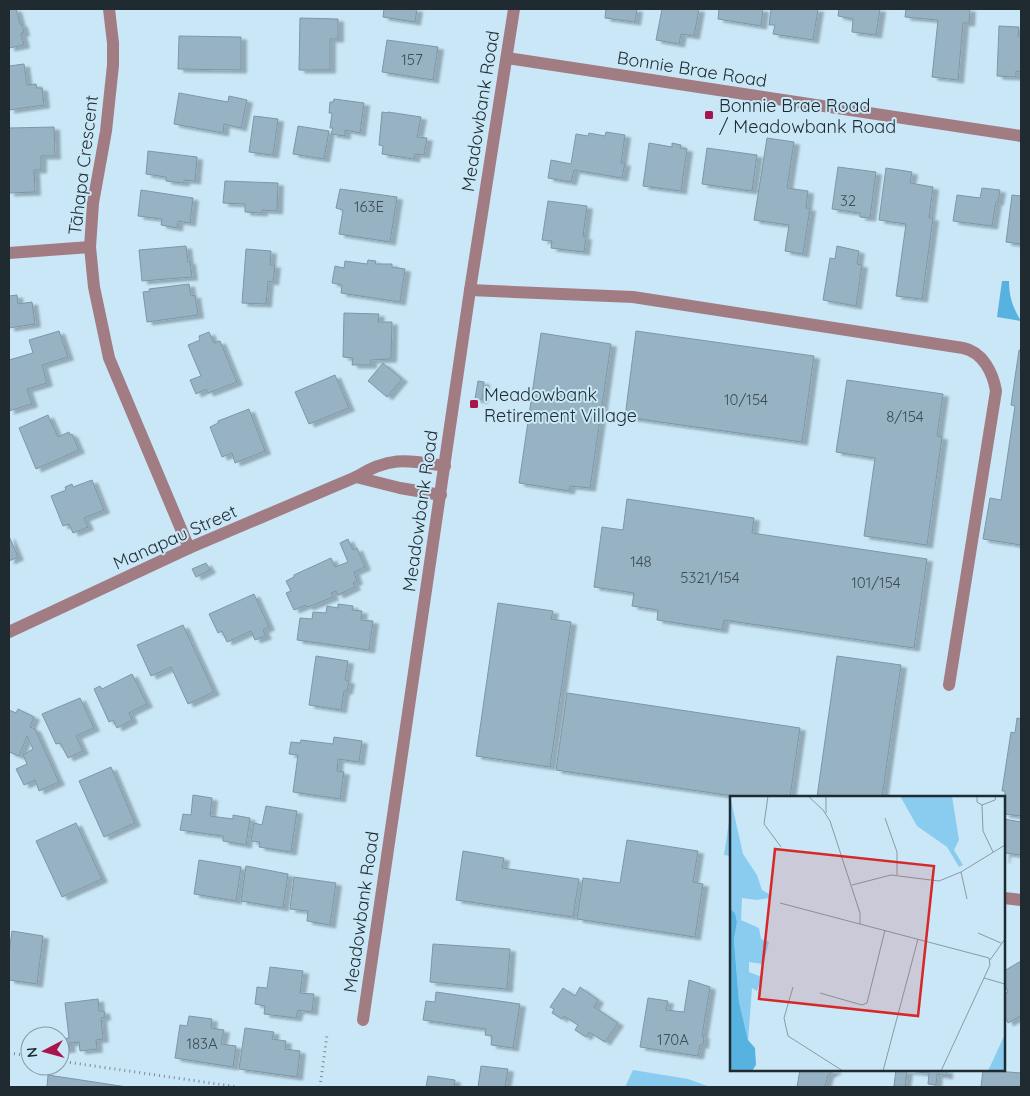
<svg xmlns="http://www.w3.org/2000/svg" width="1030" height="1096" font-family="Quicksand,sans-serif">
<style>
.green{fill:#8accf0}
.water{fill:#58b2df}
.building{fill:#97b3c3;stroke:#7b97a7;filter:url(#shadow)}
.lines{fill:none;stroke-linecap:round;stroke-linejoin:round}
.path{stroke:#788d98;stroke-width:3;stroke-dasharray:1 4;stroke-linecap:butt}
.minor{stroke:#a27c83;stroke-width:12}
.poi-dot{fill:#a8144b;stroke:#c9e7f7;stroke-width:2}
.labels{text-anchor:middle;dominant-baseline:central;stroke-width:4;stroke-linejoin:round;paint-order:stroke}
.number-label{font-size:15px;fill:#3d4d56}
.street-label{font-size:18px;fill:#1f2b31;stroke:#c9e7f7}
.poi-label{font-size:18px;fill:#1f2b31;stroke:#c9e7f7;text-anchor:start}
.inset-road{fill:none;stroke:#859ca8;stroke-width:1}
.view{fill:#d62828;fill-opacity:0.15;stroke:#d62828;stroke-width:2.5}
.inset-edge{fill:none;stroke:#1f2b31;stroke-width:2.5}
</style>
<defs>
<filter id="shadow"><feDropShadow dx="5.5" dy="3" stdDeviation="1" flood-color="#0004"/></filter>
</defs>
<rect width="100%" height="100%" fill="#c9e7f7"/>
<g class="green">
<path d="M729,822L731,823V856L724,855Z"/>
<path d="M633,1070L688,1079L710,1087H625Z"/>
</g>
<path class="water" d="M1002,281H1009C1009,297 1013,308 1021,321L997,317Z"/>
<g class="building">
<path d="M9,9H16L20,24H22L24,33H21L24,45L9,48Z"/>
<path d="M384,9H417L415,22L383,17Z"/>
<path d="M606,9H637L635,22L605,18Z"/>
<path d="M662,9H699L694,36L681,34L679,44L656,40Z"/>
<path d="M719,9H763L761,26L718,19Z"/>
<path d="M771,9H818L813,40L773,34L775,25H769Z"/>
<path d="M839,9H880L876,35L852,32L853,19L838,16Z"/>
<path d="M906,9H970L969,23H963L958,80L932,77L938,20L905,17Z"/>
<path d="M300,18L338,19V39H330V70H299Z"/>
<path d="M999,26L1019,27L1018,36H1021V72L1016,71V77L997,76Z"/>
<path d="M179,36L241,37V70L178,69Z"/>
<path d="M387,40L438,47L433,80L382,72Z"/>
<path d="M24,64L27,85L36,84L37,88H42L44,105L9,110V66Z"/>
<path d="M179,93L228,102L229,96L247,100L241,128L224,124L223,133L174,124Z"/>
<path d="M334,99L364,103L360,133L345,130V136L331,134L333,128H330L332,113H329L330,102H333Z"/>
<path d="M382,112L388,113V112L421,117L417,137L427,138L424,155L415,154L414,159L382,154L383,146L379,145Z"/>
<path d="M254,116L278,119L273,155L249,152Z"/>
<path d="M298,126L329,131L324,159L293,154Z"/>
<path d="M54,127L55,156H41V170H34L35,192L9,193V128Z"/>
<path d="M606,132L625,135L621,163H625L622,178L574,170L571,182L548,178L551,160L571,164L576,134L588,136L589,133L605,136Z"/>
<path d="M767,138L794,142L787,188L808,191L806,208H810L803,254L785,251L789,225L754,220Z"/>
<path d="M649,143L672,147V143L681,145L680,148L687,149L681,191L643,186Z"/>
<path d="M707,148L757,155L752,191L702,184Z"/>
<path d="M148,151L197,157L195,181L184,180V183L166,181V177L146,174Z"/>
<path d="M838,167L876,172L870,218L860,217V213L832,209Z"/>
<path d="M886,168L912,172L910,183L933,187L929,218H933L922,299L896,296L906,224L879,220Z"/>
<path d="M225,181L278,183L277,211L262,210V213L245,212V204L223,203Z"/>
<path d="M982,188L1000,190L998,202H996L992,226L953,221L957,195L980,198Z"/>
<path d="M340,189L397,197L390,242L339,234L343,210L336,208Z"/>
<path d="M141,190L193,198L190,223L178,221L177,228L161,225L162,219L138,216Z"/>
<path d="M1012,195L1021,196V244L1006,242Z"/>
<path d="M548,201L587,206L583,236L586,237L584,252L551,248L552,241L542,240Z"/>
<path d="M186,246L188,262L190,261L192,277L142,281L139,250Z"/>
<path d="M837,246L859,251L857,264L862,265L856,306L823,300L830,258L835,259Z"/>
<path d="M246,249L271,251L270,265H275L273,282L268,281L266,304L242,303Z"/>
<path d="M368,260L376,261L375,264H392V267L405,269L400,302L341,293L342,285L332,283L335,266L344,268L345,261L367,264Z"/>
<path d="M189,284L191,296L195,295L198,315L147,322L143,292L150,291L149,289Z"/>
<path d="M17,295L18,304L32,302L35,324L9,328V296Z"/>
<path d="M344,313L379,314L378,322H392L391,359L371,360V365H352L353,358L343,357Z"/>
<path d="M59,331L68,357L42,365L47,383L27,389L32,404L9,411V360L33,353L29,340Z"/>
<path d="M636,331L814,356L802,442L625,417Z"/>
<path d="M209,332L214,343L220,341L237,382L208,393L206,389L196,394L190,380L201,376L188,345L200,340L199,336Z"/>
<path d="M541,333L611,344L590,488L570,486L569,491L519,483Z"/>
<path d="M1019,350H1021V545L983,539L990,498L1001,500L1015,406L1011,405Z"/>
<path d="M383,363L402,379L387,397L368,381Z"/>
<path d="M335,375L349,408L309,424L295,392Z"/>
<path d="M847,380L943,394L937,436L942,437L927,545L864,536L875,458L836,452Z"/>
<path d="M478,381L484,382L482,400L475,399Z"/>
<path d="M249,409L265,451L235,463L232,453L222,457L210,427L218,423V421Z"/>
<path d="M48,415L58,437L69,432L70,435L72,434L79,450L36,469L19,428Z"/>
<path d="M92,480L104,510L84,518L88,527L73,533L69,524L63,526L51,496L66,490L65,487L72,484L73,487Z"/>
<path d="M627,499L754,518L752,533L927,559L914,648L724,620L722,630L657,620L658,610L632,606L634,593L594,587L602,527L623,530Z"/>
<path d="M9,536L18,557L9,561Z"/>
<path d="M348,539L353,550L357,548L365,567L354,572L357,581L353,583L355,587L338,595L336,591L331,593L333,597L308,607L306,605L294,610L286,593L291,591L286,581L294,577V575L331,558L335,567L348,562L340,543Z"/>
<path d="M206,563L210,570L196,577L192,569Z"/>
<path d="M254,594L269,627L263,630L266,636L255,640L251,631L227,642L222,631L218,633L209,614Z"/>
<path d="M498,603L553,611L551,619L571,622L550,767L476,756Z"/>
<path d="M338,604L353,606L352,610L362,611L361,620L373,621L369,650L297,640L300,618L312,619L313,612L326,613L327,606L338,608Z"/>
<path d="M183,625L214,692L188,704L171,667L151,676L137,645Z"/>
<path d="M316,656L348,661L345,680L349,681L347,691H344L341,710L309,705Z"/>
<path d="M837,656L901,665L882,797H817Z"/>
<path d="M132,674L147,704L129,713L132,720L117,728L113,720L109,722L94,689L100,686L102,689Z"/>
<path d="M567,693L800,728L790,797H740L556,770Z"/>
<path d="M80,698L94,728L76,736L83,751L68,758L60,743L56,744L42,714Z"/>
<path d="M18,709L34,717L30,727L35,729L59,782L39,791L35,780L24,785L16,769L27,764L23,755L33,749L27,736L19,756L9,752V710L16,713Z"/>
<path d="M1017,718L1021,719V816L1004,814L1005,791H1002L1011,732L1015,733Z"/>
<path d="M334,737L362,741L359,762L338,759L337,771L344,772L340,799L293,792L298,755L289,754L291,742L300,743L301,740L333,744Z"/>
<path d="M111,767L135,823L104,837L79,781Z"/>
<path d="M193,795L212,798L210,816L233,819V815L250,818L246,845L223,841V836L180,830L183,814L191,815Z"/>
<path d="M266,806L297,811L291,852L259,847L260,842L251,841L254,823L262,825Z"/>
<path d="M1004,819L1021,822V855L1005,853L1004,860Z"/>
<path d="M76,823L102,879L62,897L36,841Z"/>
<path d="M627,840L698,851L693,882L703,884L695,937L577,919L583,878L620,883Z"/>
<path d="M463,851L504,858L502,868L579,879L573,917L456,900Z"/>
<path d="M199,860L241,867L236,901L194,894Z"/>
<path d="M246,866L288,874L283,908L241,901Z"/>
<path d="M294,877L336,883L330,925L307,921L308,911L290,909Z"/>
<path d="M12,931L43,936L37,984L9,980V953Z"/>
<path d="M433,944L510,949L507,989L430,982Z"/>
<path d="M1021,961V1019L1020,1016L1008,1023L1004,1015V994L1008,992L1004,984V971Z"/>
<path d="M270,967L303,971L300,993L314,994L312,1012L298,1010L296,1018L264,1014L265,1006L255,1004L257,987L267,988Z"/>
<path d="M689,980L710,987L702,1036H704L703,1045H700L698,1056L640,1047L648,998L668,1001L666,1010L684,1012Z"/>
<path d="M580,987L598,1000L594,1007L618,1023L605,1042L589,1032L586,1037L575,1030L578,1025L564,1016L562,1019L552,1013L554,1009L550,1007L563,988L575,996Z"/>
<path d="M436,992L520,1004L513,1048L491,1045L492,1036L485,1035L486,1029L423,1020L426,1001L435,1002Z"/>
<path d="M98,999L99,1011H104L105,1017L101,1018L103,1039L96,1040L97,1049L80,1051L79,1042L69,1043L70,1049L60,1050V1039L69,1038L65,1003Z"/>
<path d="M189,1016L212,1019L211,1028L224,1030L221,1044L236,1046L233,1067L175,1058L180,1025L187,1026Z"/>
<path d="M245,1028L274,1032L272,1039L286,1041L285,1049L300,1051L297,1077L239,1069Z"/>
<path d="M481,1066L508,1069L505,1087H478Z"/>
<path d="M800,1070H836L828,1075L825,1087H797Z"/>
<path d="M896,1070H947V1076L937,1074L936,1085L928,1084L929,1073L907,1071L905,1087L894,1086Z"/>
<path d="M983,1070L1021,1073V1087H981Z"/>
<path d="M48,1075L127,1087H47Z"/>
<path d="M428,1076L455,1080L454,1087H426Z"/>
</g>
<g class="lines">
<g class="path">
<path d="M9,1053L30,1056"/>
<path d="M60,1061L238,1087"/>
<path d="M320,1087L327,1035"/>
</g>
<g class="minor">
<path d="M109,9L113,43V65L106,131L93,203L90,247L94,287L109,358L189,548"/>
<path d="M507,58L1021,136"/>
<path d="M9,253L90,247"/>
<path d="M470,290L633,297L963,348C983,352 993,373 996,391L949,685"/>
<path d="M356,477L400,488L441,495"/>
<path d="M9,632L189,548L356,477C390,456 407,460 445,466"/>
<path d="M1004,898L1021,900"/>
<path d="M363,1020L470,290L514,9"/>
</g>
</g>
<g class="poi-dot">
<rect x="704" y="110" width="10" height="10" rx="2.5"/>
<rect x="469" y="399" width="10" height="10" rx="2.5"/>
</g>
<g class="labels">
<g class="number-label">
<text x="412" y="59">157</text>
<text x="848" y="200">32</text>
<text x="369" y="206">163E</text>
<text x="746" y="399">10/154</text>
<text x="905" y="416">8/154</text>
<text x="641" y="561">148</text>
<text x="710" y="577">5321/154</text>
<text x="876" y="582">101/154</text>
<text x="673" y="1039">170A</text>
<text x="202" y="1043">183A</text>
</g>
<g class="street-label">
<text transform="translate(692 69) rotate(9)">Bonnie Brae Road</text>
<text transform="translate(480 111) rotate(-81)">Meadowbank Road</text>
<text transform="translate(83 165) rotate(-83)">Tāhapa Crescent</text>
<text transform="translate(420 511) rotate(-82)">Meadowbank Road</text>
<text transform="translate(175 537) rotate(-24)">Manapau Street</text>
<text transform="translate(361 912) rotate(-82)">Meadowbank Road</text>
</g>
<g class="poi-label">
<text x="719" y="105">Bonnie Brae Road<tspan x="719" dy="21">/ Meadowbank Road</tspan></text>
<text x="484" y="394">Meadowbank<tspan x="484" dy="21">Retirement Village</tspan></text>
</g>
</g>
<g transform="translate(730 796)">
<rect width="275" height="275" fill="#c9e7f7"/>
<path d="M0,0L13,58L27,79L32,94L39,98V102L27,104L12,102L11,124L29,132L31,143L39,146L33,168L19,166V176L32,181L27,195L22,192L18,245L9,206L4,144L7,126L5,117L0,113ZM170,0H222L229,44L224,54L233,69L229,71L217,51L187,30ZM275,238V275H258Z" fill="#8accf0"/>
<path d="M0,113L5,117L7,126L4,144L9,206L18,244L25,252L26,269L22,275H0Z" fill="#58b2df"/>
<path class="inset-road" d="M38,0L34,28L51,51M78,0L93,14L100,25L130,117V128M96,0V17M247,0V6L252,9L253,35L263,56M252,9L265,4L266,0M155,22L167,56V79M231,76L237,103M122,89L161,79L209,85L231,76L275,49M50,107L259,162L260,169L211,275M248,137L271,147M260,164L275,143M254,182L275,188M63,191L54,222L58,240L113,275M90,197L132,209L137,207L155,134M153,275L188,143"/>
<path class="view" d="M45,53L204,70L188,220L29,203Z"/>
<rect width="275" height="275" class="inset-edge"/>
</g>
<rect width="1030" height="1096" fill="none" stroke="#1f2b31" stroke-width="20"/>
<g transform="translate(45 1051) rotate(264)"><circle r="24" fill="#c9e7f7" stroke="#859ca8"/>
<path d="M0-4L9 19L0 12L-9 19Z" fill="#a8144b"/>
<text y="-8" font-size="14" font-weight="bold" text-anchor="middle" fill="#1f2b31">N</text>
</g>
</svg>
